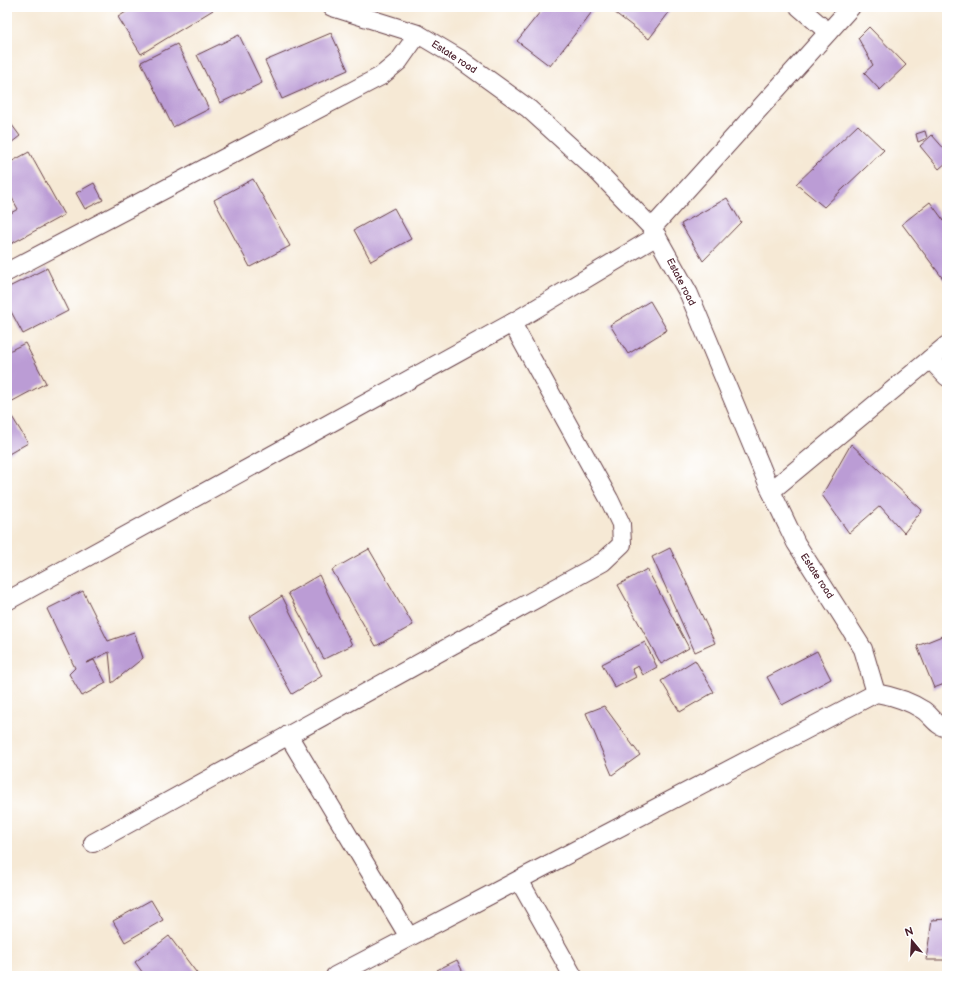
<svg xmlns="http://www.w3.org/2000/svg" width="954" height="983" font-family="'Balsamiq Sans',sans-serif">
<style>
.building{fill:#bb9cd5}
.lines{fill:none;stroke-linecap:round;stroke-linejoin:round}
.minor-casing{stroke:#643d44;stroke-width:20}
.minor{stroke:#fff;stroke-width:18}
.labels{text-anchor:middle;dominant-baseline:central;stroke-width:3;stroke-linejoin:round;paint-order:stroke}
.street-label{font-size:10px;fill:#4a1f2b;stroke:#fff}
</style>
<rect width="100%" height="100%" fill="#fff"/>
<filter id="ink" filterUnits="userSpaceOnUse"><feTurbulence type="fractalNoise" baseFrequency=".025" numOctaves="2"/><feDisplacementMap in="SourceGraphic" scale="8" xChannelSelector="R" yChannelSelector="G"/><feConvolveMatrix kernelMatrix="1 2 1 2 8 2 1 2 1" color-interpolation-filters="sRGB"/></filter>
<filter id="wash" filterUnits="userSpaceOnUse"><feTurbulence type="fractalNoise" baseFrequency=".012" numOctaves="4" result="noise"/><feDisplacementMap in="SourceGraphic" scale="16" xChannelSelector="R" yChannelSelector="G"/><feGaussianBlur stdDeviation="0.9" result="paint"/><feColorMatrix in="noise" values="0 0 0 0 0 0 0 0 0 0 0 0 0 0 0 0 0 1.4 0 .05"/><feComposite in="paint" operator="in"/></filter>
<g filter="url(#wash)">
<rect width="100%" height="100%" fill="#f6e9d5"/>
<g id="blocks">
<g class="building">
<path d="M134,7H211L213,10L141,54L118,17Z"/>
<path d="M544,7L595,8L550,66L517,41Z"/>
<path d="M617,7H673L649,39L614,12Z"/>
<path d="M869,27L906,65L880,90L864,73L873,65L858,38Z"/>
<path d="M331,33L348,70L282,99L265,61Z"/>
<path d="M239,35L262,83L220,103L197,55Z"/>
<path d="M177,44L209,109L173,127L141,62Z"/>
<path d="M9,121L20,136L7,146V122Z"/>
<path d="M858,125L884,150L824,207L796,184Z"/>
<path d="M925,131L927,138L918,142L916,134Z"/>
<path d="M932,135L947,152V162L939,169L920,146Z"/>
<path d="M29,152L64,215L7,246V215L18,209L7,189V164Z"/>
<path d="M253,179L290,246L250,267L214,200Z"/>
<path d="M94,183L103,200L85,209L76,193Z"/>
<path d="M727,198L741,222L703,261L681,224Z"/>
<path d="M930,202L947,225V284L902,224Z"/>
<path d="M394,208L411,239L371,261L354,230Z"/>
<path d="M47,268L68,311L23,334L7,304V288Z"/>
<path d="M650,301L667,330L628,354L610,325Z"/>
<path d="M25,343L46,383L7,404V352Z"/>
<path d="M11,415L28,443L7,455V418Z"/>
<path d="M851,444L922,510L904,533L880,506L849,533L822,495Z"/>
<path d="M670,548L715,643L695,652L652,557Z"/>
<path d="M369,549L413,625L376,646L332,570Z"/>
<path d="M647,569L689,648L661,664L618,585Z"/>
<path d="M319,575L352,645L324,659L288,593Z"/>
<path d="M83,591L108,641L134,632L143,658L112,683L109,652L86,663L94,660L106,683L82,696L69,674L75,668L47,609Z"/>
<path d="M282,596L322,676L292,694L249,617Z"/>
<path d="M947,634V683L934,688L917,646Z"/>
<path d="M645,642L657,667L643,675L638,666L632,669L636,677L615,688L602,664Z"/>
<path d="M817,651L831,679L782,705L767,677Z"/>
<path d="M695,660L714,692L680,712L661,681Z"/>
<path d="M604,706L640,755L612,775L586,713Z"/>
<path d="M151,900L163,920L125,942L113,921Z"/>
<path d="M947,919V960H926L932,920Z"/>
<path d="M169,936L199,976H145L135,962Z"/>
<path d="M457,960L465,976H440L437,970Z"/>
</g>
</g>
</g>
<g filter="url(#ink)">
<use href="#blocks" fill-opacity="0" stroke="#643d44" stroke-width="1"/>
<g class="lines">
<defs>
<g id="minor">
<path d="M332,7L418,34L460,59L529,109L597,171L652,228L689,294L771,491L796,543L863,649L876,693"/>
<path d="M799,7L828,32"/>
<path d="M652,228L851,7"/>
<path d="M7,272L381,76L399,61L418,34"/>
<path d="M930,359L947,377"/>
<path d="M771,491L947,345"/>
<path d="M7,601L512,323L657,236"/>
<path d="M288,735L409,937"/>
<path d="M93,843L603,562L622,544L621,524L609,499L512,323"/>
<path d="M519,880L573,976"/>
<path d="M335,976L876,693C893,696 908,700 923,710C931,715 937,727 947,728"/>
</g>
</defs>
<use href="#minor" class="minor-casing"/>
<use href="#minor" class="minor"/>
</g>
</g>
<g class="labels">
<g class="street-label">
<text transform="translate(454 57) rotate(33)">Estate road</text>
<text transform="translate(681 282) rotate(63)">Estate road</text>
<text transform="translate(817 576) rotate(57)">Estate road</text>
</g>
</g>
<rect width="954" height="983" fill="none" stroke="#fff" stroke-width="24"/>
<g transform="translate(912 941) rotate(342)" stroke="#ffffff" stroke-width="3" paint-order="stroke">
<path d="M0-3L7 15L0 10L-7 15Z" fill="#4a1f2b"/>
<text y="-6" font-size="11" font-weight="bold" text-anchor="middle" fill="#4a1f2b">N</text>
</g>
</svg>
